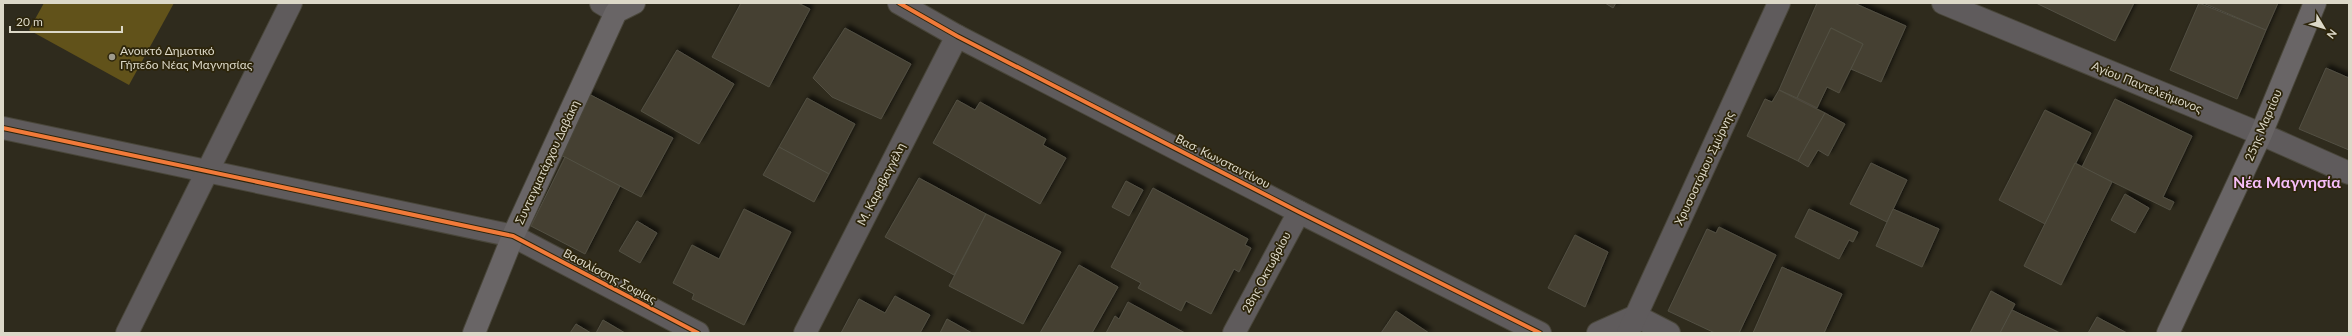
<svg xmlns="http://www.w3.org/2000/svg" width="2352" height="336" font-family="Lato,sans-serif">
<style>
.green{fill:#61521a}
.building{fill:#454131;stroke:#524f43;filter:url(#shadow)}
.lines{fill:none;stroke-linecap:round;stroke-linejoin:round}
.street-casing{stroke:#49463a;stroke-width:24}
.secondary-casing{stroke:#49463a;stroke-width:24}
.street{stroke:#5f5b5c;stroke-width:22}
.secondary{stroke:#696566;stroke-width:22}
.cycleway-casing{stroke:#2d250b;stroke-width:6}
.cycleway{stroke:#f17a3a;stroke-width:4}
.poi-dot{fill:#9f9b8c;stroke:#2d250b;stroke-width:1.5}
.labels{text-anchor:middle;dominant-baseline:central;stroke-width:3.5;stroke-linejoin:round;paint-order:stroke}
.poi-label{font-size:12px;fill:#dcd8c8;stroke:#2d250b;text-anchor:start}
.street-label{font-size:12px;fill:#dcd8c8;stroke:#2d250b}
.district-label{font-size:16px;font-weight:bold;fill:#f7bef8;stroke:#2d250b}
</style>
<defs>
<filter id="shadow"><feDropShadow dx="3.5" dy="-3.5" stdDeviation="2" flood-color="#0009"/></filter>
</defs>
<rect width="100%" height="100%" fill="#2f2b1d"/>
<path class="green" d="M44,3H174L129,85L29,30Z"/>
<g class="building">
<path d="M741,3H798L810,9L769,87L712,57Z"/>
<path d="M1605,3H1616L1613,8Z"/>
<path d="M1817,3H1854L1906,26L1881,82L1851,69L1863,44L1831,28L1797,98L1779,90Z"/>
<path d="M2036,3H2134L2115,41Z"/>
<path d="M2199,3L2266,30L2237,99L2170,70Z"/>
<path d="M2203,3H2278L2266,30Z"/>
<path d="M845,28L911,64L881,119L832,97L813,78Z"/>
<path d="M1831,28L1863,44L1839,93L1827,87L1817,108L1797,98Z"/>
<path d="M677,50L734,84L699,144L641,111Z"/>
<path d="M2326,68L2349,78V150L2299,129Z"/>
<path d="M1779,90L1825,113L1798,161L1747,136L1765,99L1772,102Z"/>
<path d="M585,92L673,138L641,197L553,151Z"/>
<path d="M807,98L855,124L829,174L779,147Z"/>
<path d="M2115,99L2192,136L2163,197L2174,202L2170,210L2082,167Z"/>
<path d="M957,100L975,110L980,102L1046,139L1043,145L1066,158L1040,204L933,143Z"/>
<path d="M2045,110L2091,133L2045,224L1999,200Z"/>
<path d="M1825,113L1845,124L1828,156L1818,150L1808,167L1798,161Z"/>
<path d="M779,147L829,174L814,202L763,175Z"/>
<path d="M565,157L620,186L585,254L531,226Z"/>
<path d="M1871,163L1907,180L1887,222L1850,204Z"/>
<path d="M2075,163L2112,182L2061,285L2024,266Z"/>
<path d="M919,178L986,214L954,275L885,237Z"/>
<path d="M1126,181L1143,190L1129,216L1112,207Z"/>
<path d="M1153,188L1248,239L1245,245L1251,248L1239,272L1234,269L1211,314L1186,301L1181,311L1138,288L1141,283L1111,267Z"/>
<path d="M2125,194L2149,208L2135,233L2111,220Z"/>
<path d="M744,209L791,232L744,325L692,299L694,294L673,283L692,245L719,259Z"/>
<path d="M1809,209L1858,232L1853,242L1849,240L1839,259L1795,237Z"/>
<path d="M1893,209L1939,229L1922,267L1876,246Z"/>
<path d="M986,214L1061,252L1023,324L949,286Z"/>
<path d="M637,221L657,233L640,263L619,251Z"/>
<path d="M1719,227L1776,255L1739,333H1715L1668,311L1707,229L1716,233Z"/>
<path d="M1575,235L1608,252L1585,307L1548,288Z"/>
<path d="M1079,265L1118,287L1092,333H1040Z"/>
<path d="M1782,267L1842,294L1824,333H1753Z"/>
<path d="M1991,291L2015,304L2000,333H1970Z"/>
<path d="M895,296L930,315L920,333H841L859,299L885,313Z"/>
<path d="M1128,302L1185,333H1106L1115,316L1119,319Z"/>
<path d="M2012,310L2060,333H2000Z"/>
<path d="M1396,311L1429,333H1381Z"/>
<path d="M2097,317L2127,333H2088Z"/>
<path d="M947,319L972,333H940Z"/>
<path d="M603,320L625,333H596Z"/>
<path d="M576,324L591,333H570Z"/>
</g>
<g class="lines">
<defs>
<g id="street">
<path d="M601,3L616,12"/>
<path d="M899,3L957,36L1299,212L1540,333"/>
<path d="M1943,3L2261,134L2349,173"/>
<path d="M3,128L513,236L698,333"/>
<path d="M127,333L291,3"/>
<path d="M805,333L957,36"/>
<path d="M1234,333L1299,212"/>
<path d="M1598,333L1636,316L1669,333"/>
<path d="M1628,333L1779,3"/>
</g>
<g id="secondary">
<path d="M474,333L513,236L616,12L634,3"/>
<path d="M2168,333L2261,134L2315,3"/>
</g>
</defs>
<use href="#street" class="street-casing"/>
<use href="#secondary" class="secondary-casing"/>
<use href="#street" class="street"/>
<use href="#secondary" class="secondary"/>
<defs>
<g id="cycleway">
<path d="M899,3L957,36L1299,212L1540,333"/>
<path d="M3,128L513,236L698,333"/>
</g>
</defs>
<use href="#cycleway" class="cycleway-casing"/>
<use href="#cycleway" class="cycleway"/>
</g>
<circle class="poi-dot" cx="112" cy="57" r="4"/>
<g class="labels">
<g class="poi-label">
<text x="120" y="50">Ανοικτό Δημοτικό<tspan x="120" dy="14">Γήπεδο Νέας Μαγνησίας</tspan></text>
</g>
<g class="street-label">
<text transform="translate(2147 87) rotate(22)">Αγίου Παντελεήμονος</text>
<text transform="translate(2263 125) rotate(-67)">25ης Μαρτίου</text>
<text transform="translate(1223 161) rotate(27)">Βασ. Κωνσταντίνου</text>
<text transform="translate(547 162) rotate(-65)">Συνταγματάρχου Δαβάκη</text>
<text transform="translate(1704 168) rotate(-65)">Χρυσοστόμου Σμύρνης</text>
<text transform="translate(881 184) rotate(-63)">Μ. Καραβαγγέλη</text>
<text transform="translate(1266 272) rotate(-62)">28ης Οκτωβρίου</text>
<text transform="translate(610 276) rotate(28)">Βασιλίσσης Σοφίας</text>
</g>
<g class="district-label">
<text x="2287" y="181">Νέα Μαγνησία</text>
</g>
</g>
<rect width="2352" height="336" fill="none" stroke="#dcd8c8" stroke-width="8"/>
<g transform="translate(2324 28) rotate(128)" stroke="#2d250b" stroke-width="3" paint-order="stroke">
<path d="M0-3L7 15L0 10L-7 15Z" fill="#dcd8c8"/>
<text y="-6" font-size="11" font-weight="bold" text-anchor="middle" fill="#dcd8c8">N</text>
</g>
<path d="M10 26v6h112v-6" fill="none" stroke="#dcd8c8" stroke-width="2"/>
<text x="16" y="26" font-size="12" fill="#dcd8c8" stroke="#2d250b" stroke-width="3" paint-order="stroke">20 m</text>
</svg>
